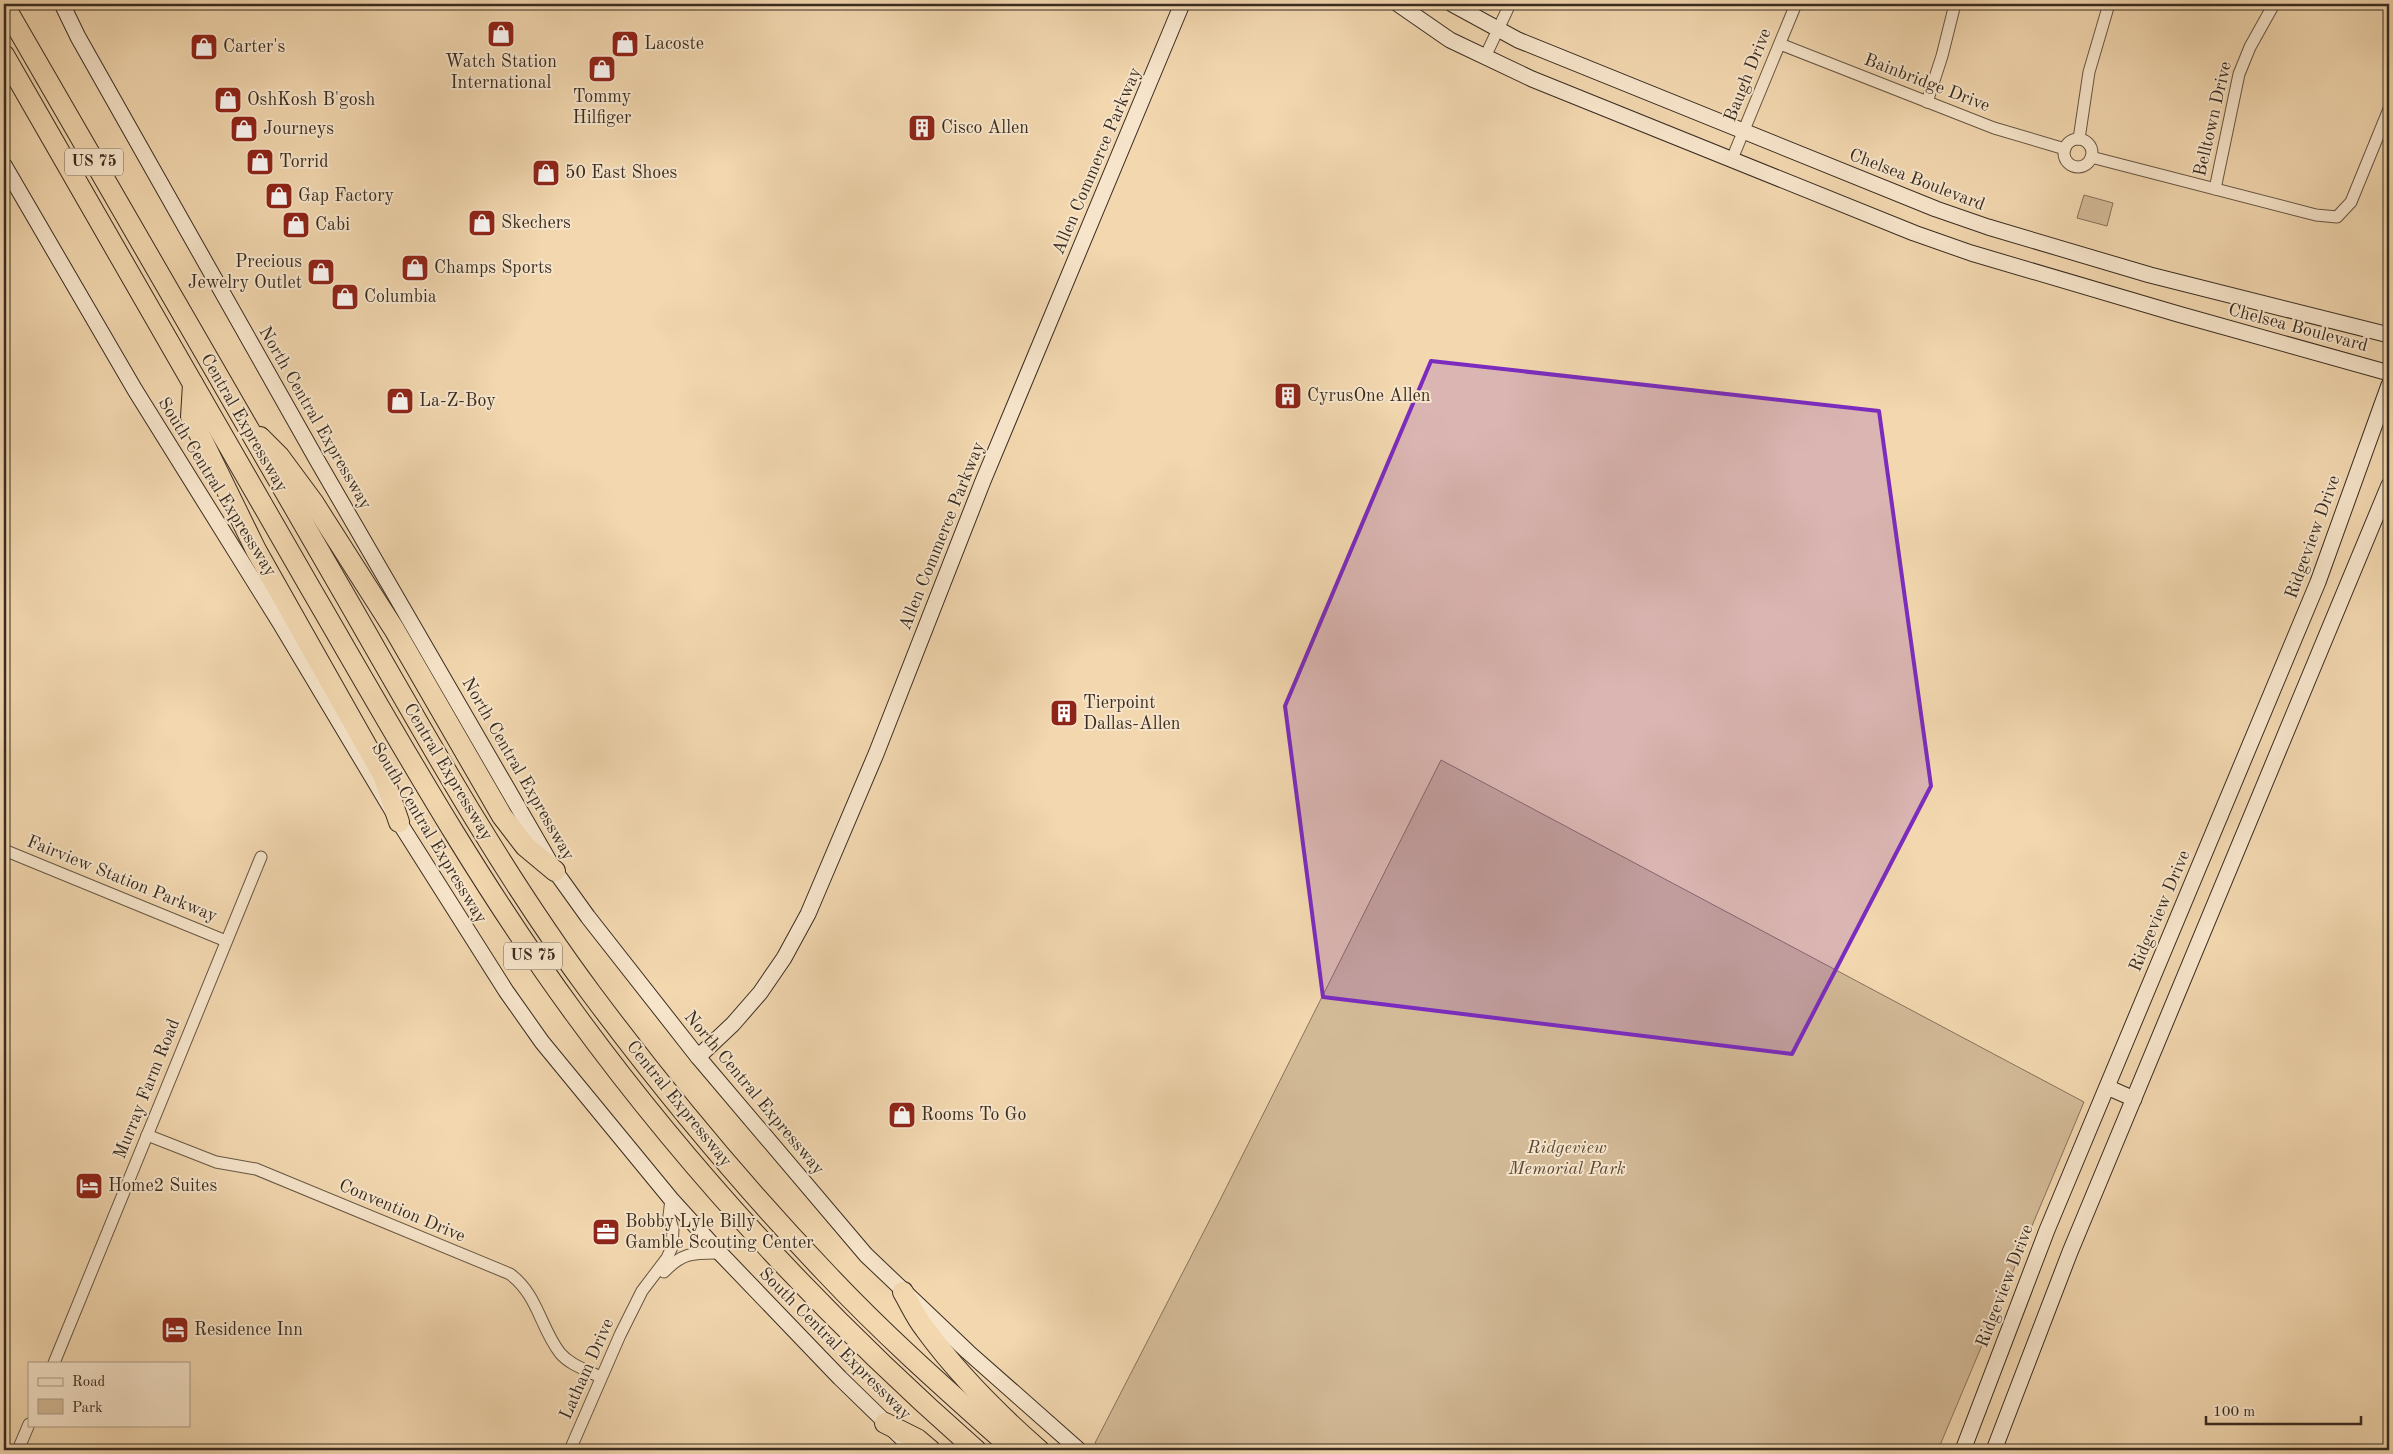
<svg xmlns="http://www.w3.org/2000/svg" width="2393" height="1454" font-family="'Old Standard TT',serif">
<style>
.green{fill:#d3ba97;stroke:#86735c}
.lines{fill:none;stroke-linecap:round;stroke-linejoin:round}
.street-casing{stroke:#675744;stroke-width:13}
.secondary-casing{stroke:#392c21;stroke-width:17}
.highway-casing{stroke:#392c21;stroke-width:22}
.street{stroke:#f7e5cb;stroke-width:11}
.secondary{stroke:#f7e5cb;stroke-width:15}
.highway{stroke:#f2d7af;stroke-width:20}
.marked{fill:#7b2cbf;fill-opacity:0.2;stroke:#7b2cbf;stroke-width:4;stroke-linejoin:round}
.labels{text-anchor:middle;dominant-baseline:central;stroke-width:4;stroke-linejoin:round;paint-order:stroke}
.shield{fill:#f7e5cb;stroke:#726454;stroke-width:1}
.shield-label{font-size:16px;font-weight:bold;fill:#392c21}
.poi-label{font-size:18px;fill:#392c21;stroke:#f7e5cb;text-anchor:start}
.street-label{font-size:18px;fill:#392c21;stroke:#f7e5cb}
.park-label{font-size:18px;font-style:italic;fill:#584839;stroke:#f7e5cb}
</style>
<rect width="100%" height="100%" fill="#f2d7af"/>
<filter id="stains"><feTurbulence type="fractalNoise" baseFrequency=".004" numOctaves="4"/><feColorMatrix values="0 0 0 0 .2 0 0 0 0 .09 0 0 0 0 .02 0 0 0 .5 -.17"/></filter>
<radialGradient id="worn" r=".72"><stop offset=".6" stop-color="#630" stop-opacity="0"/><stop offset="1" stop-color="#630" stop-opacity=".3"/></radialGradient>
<g class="green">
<path d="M2084,195L2113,203L2107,226L2077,218Z"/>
<path d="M1441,760L2084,1102L1938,1450H1103L1095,1443L1217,1206Z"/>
</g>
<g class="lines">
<defs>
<g id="street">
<path d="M1780,44L1994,128L2065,149"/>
<path d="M1485,57L1510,4"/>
<path d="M1927,102L1942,56L1955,4"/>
<path d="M2079,139L2089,72L2109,4"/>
<circle cx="2078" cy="153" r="14"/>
<path d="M2091,157L2316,215L2337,217L2351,202L2389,109"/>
<path d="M1732,159L1796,4"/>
<path d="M2215,189L2239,74L2250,47L2274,4"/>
<path d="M4,850L226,941"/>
<path d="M147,1135L216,1162L256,1169L510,1274C538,1295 540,1327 560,1353C570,1365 587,1370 600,1377"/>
<path d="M664,1272C683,1252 694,1253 720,1253"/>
<path d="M54,1363L261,857"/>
<path d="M18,1450L29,1424"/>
<path d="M570,1450L620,1335L642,1291L667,1258L672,1247L673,1229L669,1216L671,1199"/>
</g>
<g id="secondary">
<path d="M62,4L78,37L317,460L555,871L588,917L698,1057L866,1255L968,1352L1079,1450"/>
<path d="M1398,4L1450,40L1532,79L1914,233L1971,253L2178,314L2389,373"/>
<path d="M1452,4L1518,40L1936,209L1988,227L2150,275L2389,335"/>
<path d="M4,165L135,390L280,623L399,822L506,991L542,1042L671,1199L720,1253L840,1378L914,1450"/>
<path d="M698,1057L733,1024L760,993L784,958L808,914L876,754L983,481L1182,4"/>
<path d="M2107,1087L2134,1099"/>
<path d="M1963,1450L2047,1230L2318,582L2389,385"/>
<path d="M1994,1450L2070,1252L2389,485"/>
</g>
<g id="highway">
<path d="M4,5C119,202 232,401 347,599C424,733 499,869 591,993C664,1091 742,1185 826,1273C885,1336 950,1393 1014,1450"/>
<path d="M4,55C105,232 207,408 308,584C393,730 475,878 575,1014C692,1174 827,1319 976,1450"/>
<path d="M193,384L191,417L256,550L383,775L399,822"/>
<path d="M260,437L279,456L313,502L394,629L502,816L525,846L555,871"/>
<path d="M903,1292C910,1304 916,1318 925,1329C957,1373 998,1414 1039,1450"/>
<path d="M885,1423L917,1439L930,1450"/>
</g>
</defs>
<use href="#street" class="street-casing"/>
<use href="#secondary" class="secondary-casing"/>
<use href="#highway" class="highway-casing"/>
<use href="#street" class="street"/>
<use href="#secondary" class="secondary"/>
<use href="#highway" class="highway"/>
</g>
<path class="marked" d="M1431,361L1879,411L1931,786L1792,1054L1323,997L1285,706Z"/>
<defs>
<symbol id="shop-square" viewBox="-11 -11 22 22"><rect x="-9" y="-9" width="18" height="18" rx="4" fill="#8f2418" stroke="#f7e5cb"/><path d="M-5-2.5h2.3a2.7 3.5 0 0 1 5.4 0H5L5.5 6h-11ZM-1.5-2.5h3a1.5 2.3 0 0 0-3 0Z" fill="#fff"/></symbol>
<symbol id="building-square" viewBox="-11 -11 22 22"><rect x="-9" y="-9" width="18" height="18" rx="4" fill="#8f2418" stroke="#f7e5cb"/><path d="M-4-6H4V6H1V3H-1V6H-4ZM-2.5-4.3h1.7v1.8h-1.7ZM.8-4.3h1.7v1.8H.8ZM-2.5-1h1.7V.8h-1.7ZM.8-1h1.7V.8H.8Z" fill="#fff"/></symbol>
<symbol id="hotel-square" viewBox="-11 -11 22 22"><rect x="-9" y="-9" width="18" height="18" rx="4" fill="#8f2418" stroke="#f7e5cb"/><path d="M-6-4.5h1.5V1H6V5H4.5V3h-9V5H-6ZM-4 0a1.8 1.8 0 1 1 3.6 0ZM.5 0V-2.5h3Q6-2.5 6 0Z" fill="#fff"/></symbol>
<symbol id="office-square" viewBox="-11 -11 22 22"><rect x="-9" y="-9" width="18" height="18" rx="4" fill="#8f2418" stroke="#f7e5cb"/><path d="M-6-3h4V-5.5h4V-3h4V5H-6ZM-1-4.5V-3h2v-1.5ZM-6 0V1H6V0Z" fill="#fff"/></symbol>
</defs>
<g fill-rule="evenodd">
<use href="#shop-square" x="485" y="18" width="32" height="32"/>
<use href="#shop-square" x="609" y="28" width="32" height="32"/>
<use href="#shop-square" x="188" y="31" width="32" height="32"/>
<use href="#shop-square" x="586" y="53" width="32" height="32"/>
<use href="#shop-square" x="212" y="84" width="32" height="32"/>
<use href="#building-square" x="906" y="112" width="32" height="32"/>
<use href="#shop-square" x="228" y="113" width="32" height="32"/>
<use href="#shop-square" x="244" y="146" width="32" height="32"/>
<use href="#shop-square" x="530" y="157" width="32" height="32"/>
<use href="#shop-square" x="263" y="180" width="32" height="32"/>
<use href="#shop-square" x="466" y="207" width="32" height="32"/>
<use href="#shop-square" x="280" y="209" width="32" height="32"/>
<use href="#shop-square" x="399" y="252" width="32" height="32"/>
<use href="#shop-square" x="305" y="256" width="32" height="32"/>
<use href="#shop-square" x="329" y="281" width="32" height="32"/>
<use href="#building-square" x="1272" y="380" width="32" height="32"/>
<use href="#shop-square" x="384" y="385" width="32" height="32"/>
<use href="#building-square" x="1048" y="697" width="32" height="32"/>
<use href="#shop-square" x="886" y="1099" width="32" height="32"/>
<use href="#hotel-square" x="73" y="1170" width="32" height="32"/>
<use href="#office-square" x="590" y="1216" width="32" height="32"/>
<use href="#hotel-square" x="159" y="1314" width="32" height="32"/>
</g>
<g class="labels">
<g class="shield">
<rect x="65" y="148.5" width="58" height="27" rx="4"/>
<rect x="504" y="942.5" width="58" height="27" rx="4"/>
</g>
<g class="shield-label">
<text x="94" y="162">US 75</text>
<text x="533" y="956">US 75</text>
</g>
<g class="poi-label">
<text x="644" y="44">Lacoste</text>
<text x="223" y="47">Carter's</text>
<text x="501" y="62" text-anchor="middle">Watch Station<tspan x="501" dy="21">International</tspan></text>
<text x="602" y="97" text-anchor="middle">Tommy<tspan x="602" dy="21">Hilfiger</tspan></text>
<text x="247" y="100">OshKosh B'gosh</text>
<text x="941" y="128">Cisco Allen</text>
<text x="263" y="129">Journeys</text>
<text x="279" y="162">Torrid</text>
<text x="565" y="173">50 East Shoes</text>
<text x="298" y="196">Gap Factory</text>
<text x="501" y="223">Skechers</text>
<text x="315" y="225">Cabi</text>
<text x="302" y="262" text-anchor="end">Precious<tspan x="302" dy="21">Jewelry Outlet</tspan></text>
<text x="434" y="268">Champs Sports</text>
<text x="364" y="297">Columbia</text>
<text x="1307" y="396">CyrusOne Allen</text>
<text x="419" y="401">La-Z-Boy</text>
<text x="1083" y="703">Tierpoint<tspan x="1083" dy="21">Dallas-Allen</tspan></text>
<text x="921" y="1115">Rooms To Go</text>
<text x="108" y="1186">Home2 Suites</text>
<text x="625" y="1222">Bobby Lyle Billy<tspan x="625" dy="21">Gamble Scouting Center</tspan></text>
<text x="194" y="1330">Residence Inn</text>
</g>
<g class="street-label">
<text transform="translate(1748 75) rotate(-68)">Baugh Drive</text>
<text transform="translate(1927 83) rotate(21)">Bainbridge Drive</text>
<text transform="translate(2213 119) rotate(-77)">Belltown Drive</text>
<text transform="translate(1097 161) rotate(-67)">Allen Commerce Parkway</text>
<text transform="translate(1917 180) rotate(21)">Chelsea Boulevard</text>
<text transform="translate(2298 328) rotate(15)">Chelsea Boulevard</text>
<text transform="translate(315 418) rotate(60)">North Central Expressway</text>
<text transform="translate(244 423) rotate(60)">Central Expressway</text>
<text transform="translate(217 487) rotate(58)">South Central Expressway</text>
<text transform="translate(942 536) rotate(-68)">Allen Commerce Parkway</text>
<text transform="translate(2313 537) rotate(-70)">Ridgeview Drive</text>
<text transform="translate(518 769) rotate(60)">North Central Expressway</text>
<text transform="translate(448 772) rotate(59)">Central Expressway</text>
<text transform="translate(429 833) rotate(59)">South Central Expressway</text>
<text transform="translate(122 879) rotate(22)">Fairview Station Parkway</text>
<text transform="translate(2160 911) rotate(-67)">Ridgeview Drive</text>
<text transform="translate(147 1089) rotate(-68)">Murray Farm Road</text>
<text transform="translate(754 1093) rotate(50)">North Central Expressway</text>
<text transform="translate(679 1104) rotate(51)">Central Expressway</text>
<text transform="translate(402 1211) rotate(23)">Convention Drive</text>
<text transform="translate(2005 1286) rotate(-69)">Ridgeview Drive</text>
<text transform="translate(835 1344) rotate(45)">South Central Expressway</text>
<text transform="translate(587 1369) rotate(-66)">Latham Drive</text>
</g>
<g class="park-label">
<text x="1567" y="1148">Ridgeview<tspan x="1567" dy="21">Memorial Park</tspan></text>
</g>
</g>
<rect width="2393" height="1454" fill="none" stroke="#f2d7af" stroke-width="20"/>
<rect x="5" y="5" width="2383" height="1444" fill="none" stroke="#392c21" stroke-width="2.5"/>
<rect x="10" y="10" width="2373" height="1434" fill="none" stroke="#392c21"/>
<rect x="28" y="1362" width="162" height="65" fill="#f7e5cb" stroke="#ab9b87"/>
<rect x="38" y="1378" width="25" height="8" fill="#f7e5cb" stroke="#ab9b87"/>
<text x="72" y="1386" font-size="15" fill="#392c21">Road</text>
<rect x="38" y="1399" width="25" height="15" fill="#d3ba97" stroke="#ab9b87"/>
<text x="72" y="1412" font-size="15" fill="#392c21">Park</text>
<path d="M2206 1416v8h155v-8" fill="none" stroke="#392c21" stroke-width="2.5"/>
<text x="2213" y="1416" font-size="15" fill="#392c21" stroke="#f7e5cb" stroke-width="4" paint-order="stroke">100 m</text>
<rect width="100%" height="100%" filter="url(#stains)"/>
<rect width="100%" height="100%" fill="url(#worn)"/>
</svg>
